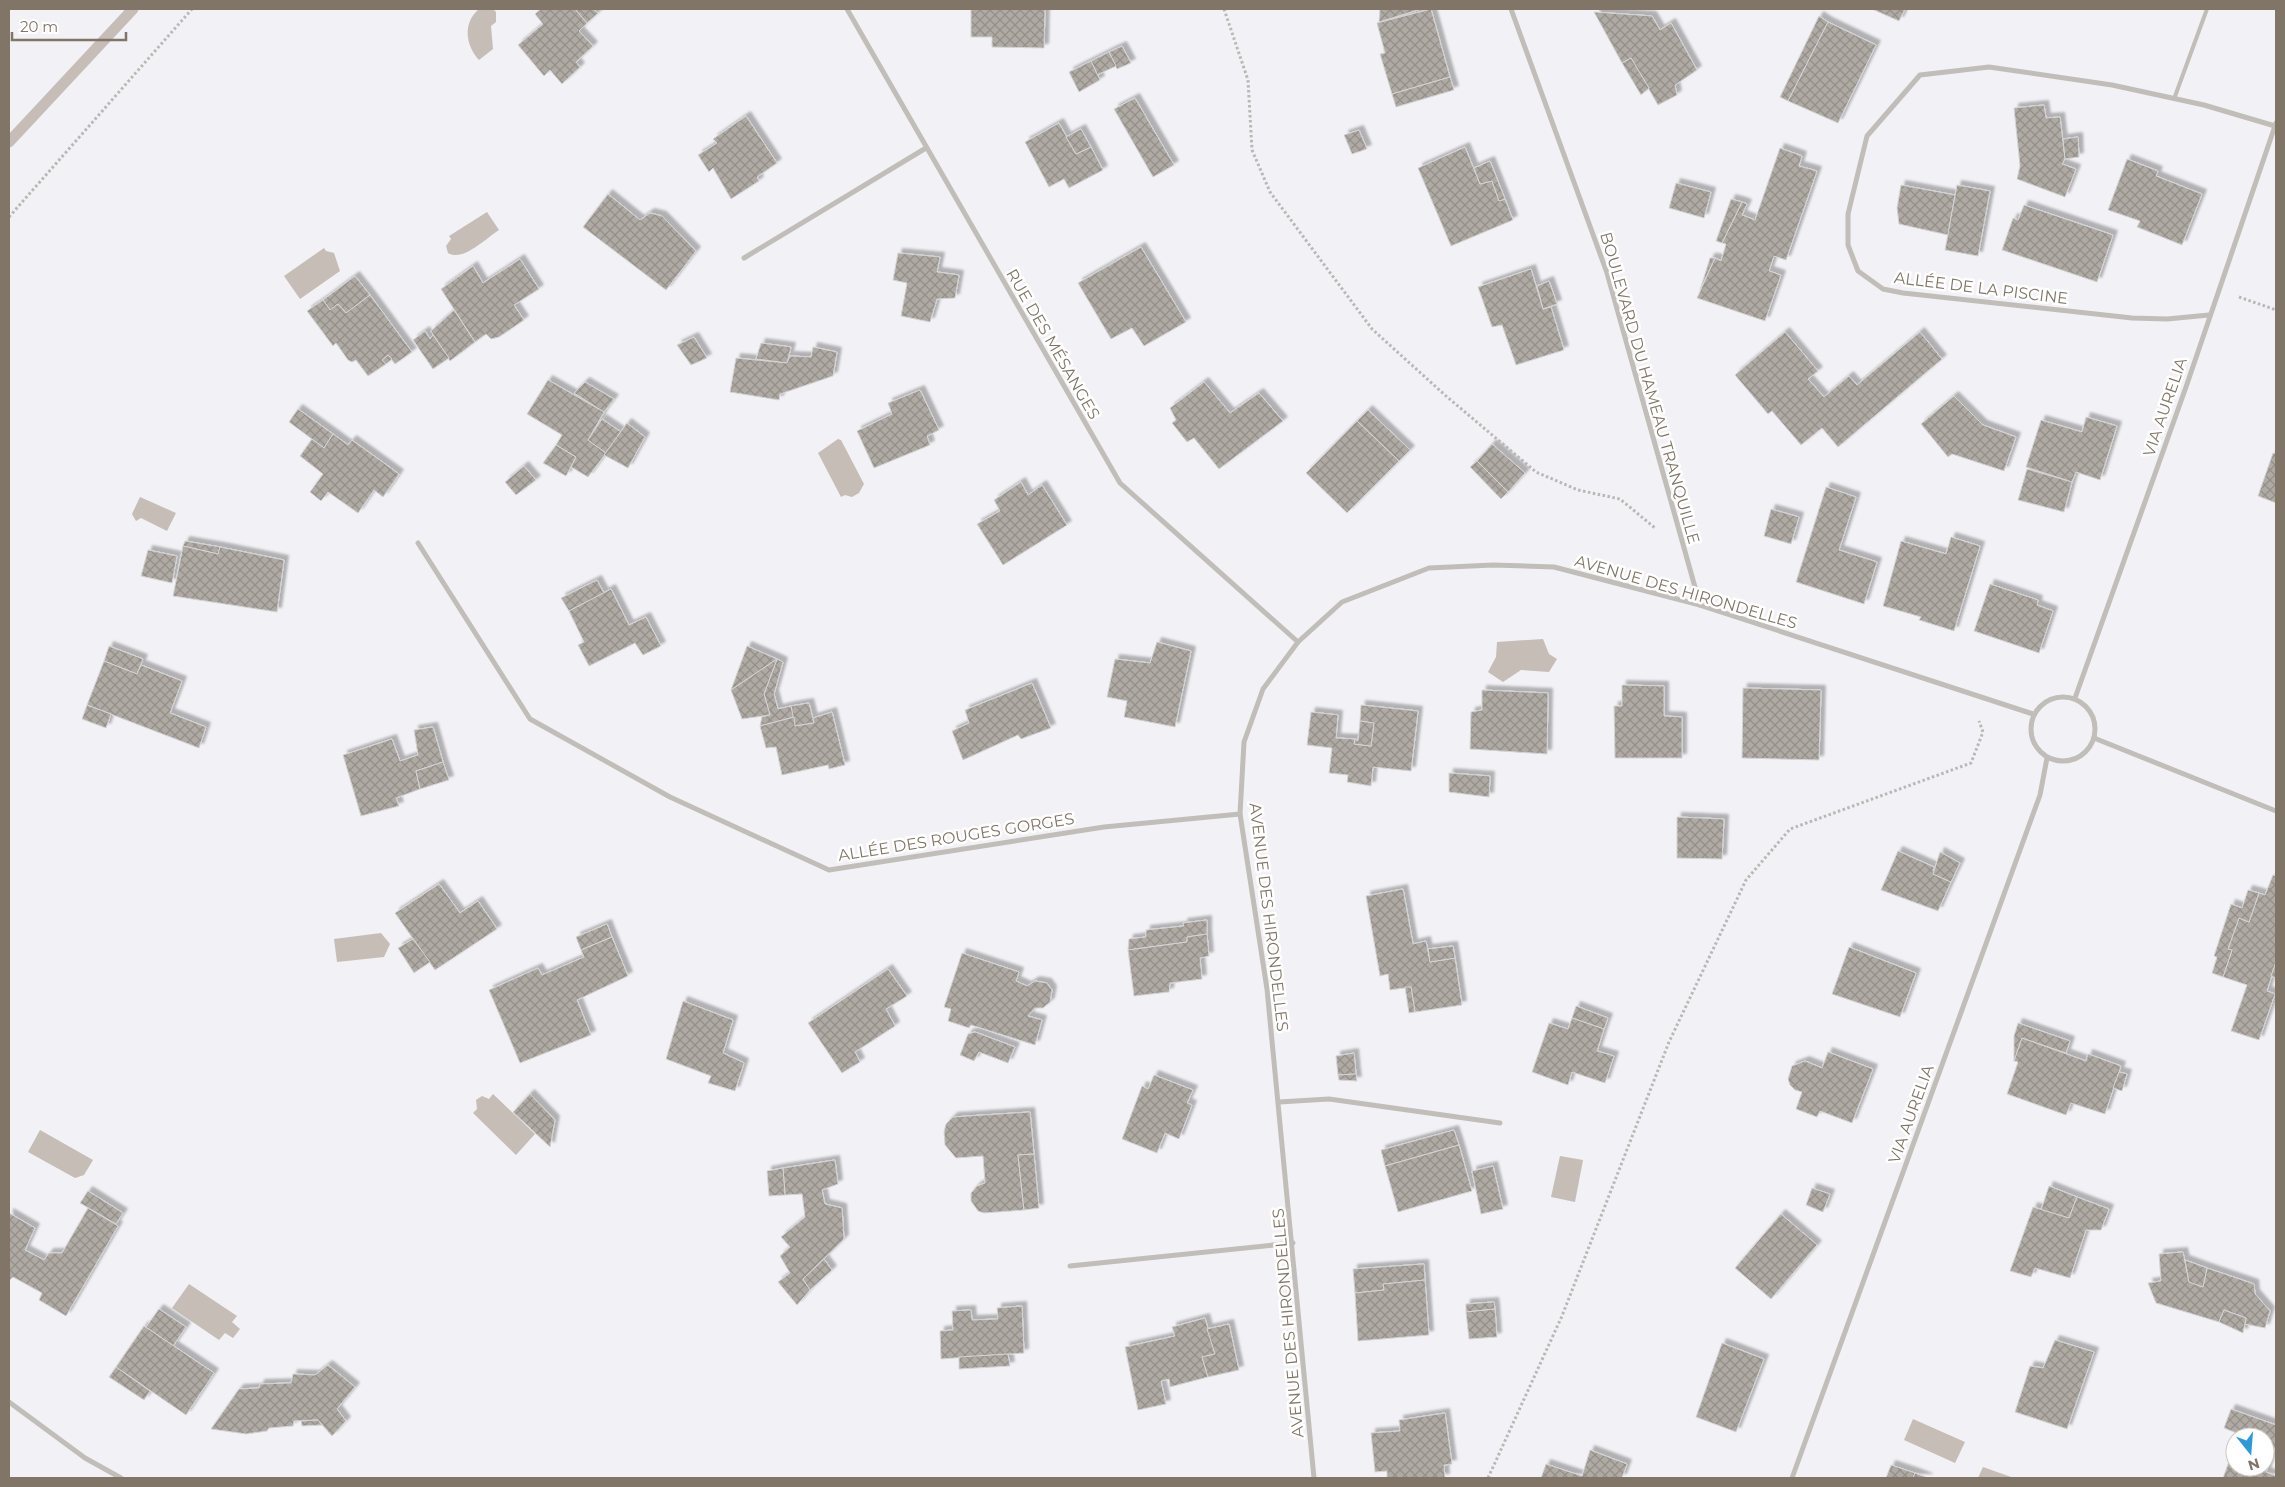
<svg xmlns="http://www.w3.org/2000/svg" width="2285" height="1487" font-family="Montserrat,sans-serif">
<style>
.water{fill:#c6bdb7}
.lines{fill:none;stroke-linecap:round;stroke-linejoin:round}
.stream{stroke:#c6bdb7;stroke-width:11}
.building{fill:url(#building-cross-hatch);stroke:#d4d4d6;filter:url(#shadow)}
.path{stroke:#bab7b4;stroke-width:3;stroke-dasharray:2.5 2.5;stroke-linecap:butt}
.service{stroke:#c1beb9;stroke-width:4}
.minor{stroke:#c1beb9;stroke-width:5}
.labels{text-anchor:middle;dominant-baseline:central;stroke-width:5;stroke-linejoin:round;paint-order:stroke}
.street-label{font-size:16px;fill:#807566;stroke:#fff}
</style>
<defs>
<pattern id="building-cross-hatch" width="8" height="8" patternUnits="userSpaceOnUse" patternTransform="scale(1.25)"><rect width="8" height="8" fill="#b0aaa4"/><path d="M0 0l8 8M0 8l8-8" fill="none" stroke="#948f89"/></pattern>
<filter id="shadow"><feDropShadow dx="4.5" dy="-4.5" stdDeviation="1" flood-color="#0004"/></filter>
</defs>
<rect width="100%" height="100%" fill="#f2f1f5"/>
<g class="water">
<path d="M479,9H493L496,12V22L491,26L493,49L479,60C466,46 462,23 479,9Z"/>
<path d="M487,212L499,230C485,239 463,262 448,253L446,246L451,239L449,236Z"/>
<path d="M324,248L326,251L334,253L340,271L300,299L284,276Z"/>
<path d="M838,439L841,440L864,484L859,493L852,497L845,495L841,497L818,453Z"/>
<path d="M140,497L176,513L167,531L141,518L136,521L132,514Z"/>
<path d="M1543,639L1549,654L1557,659L1549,672L1521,670L1503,682L1488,672L1496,657L1497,642Z"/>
<path d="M381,933L390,944L384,957L337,962L334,939Z"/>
<path d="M493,1094L535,1134L516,1155L473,1113L477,1109L476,1100L482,1096L489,1099Z"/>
<path d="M40,1130L93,1160L84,1175L75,1178L28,1152Z"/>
<path d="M1560,1156L1583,1160L1575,1202L1551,1197Z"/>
<path d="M189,1284L237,1316L232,1322L240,1329L233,1338L225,1333L219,1340L172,1308Z"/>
<path d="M1913,1419L1965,1442L1955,1463L1904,1440Z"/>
<path d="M1983,1467L2014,1478H1978Z"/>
</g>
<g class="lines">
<path class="stream" d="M9,142L133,9"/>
</g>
<g class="building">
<path d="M541,9H575L587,23L579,31L593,46L576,62L580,67L562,84L550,70L544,76L518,45L543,24L535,14Z"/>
<path d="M575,9H593L598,13L587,23Z"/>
<path d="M971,9H1045L1044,48L992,47V37H971Z"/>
<path d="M1380,9H1421L1379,22Z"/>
<path d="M1431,9L1450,77L1392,94L1380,54L1385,53L1377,23Z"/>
<path d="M1872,9H1905L1899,21Z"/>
<path d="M1594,12L1652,16L1660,30L1671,23L1697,70L1675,85L1677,95L1658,105L1631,58L1622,63Z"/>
<path d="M1819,16L1828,22L1788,101L1780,97Z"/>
<path d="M1828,22L1876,45L1838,123L1788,101Z"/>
<path d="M1122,46L1131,63L1117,69L1109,52Z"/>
<path d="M1109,52L1116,66L1097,75L1091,61Z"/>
<path d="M1631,58L1649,88L1641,95L1622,63Z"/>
<path d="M1091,61L1100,80L1079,92L1069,72Z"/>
<path d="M1450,77L1454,90L1396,107L1392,94Z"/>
<path d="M1135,98L1174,165L1153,177L1114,109Z"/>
<path d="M2044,105L2046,118L2060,117L2065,159L2062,164L2076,169L2065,197L2017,179L2020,166L2014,108Z"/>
<path d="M746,116L777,163L757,177L759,181L731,199L713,168L709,172L698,155L717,143L713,139Z"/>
<path d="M1059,123L1076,154L1091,147L1103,170L1069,188L1064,179L1049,187L1025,142Z"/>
<path d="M1081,129L1091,147L1076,154L1066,137Z"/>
<path d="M1359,130L1367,149L1352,154L1344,135Z"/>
<path d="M2078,137L2079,157L2065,159L2063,139Z"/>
<path d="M1465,147L1480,184L1492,181L1499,201L1505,199L1513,220L1451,246L1418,168Z"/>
<path d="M1780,148L1802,156L1799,166L1817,171L1786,260L1774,256L1769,271L1781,275L1765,321L1697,298L1715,258L1721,261L1726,244L1722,243L1742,202L1747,204L1742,215L1755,220Z"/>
<path d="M2127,159L2158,171L2156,176L2202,194L2182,245L2137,227L2140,221L2108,210Z"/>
<path d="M1490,161L1505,199L1499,201L1492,181L1480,184L1474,168Z"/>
<path d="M1676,183L1711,192L1704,218L1669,208Z"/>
<path d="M1901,185L1955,195L1948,235L1899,224L1897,208Z"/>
<path d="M1957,185L1990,191L1978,256L1945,250Z"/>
<path d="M608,194L640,220L650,213L662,216L696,251L666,290L583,227Z"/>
<path d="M1731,199L1742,202L1722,243L1716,241Z"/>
<path d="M2024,205L2113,235L2097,282L2002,250L2013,218L2018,220Z"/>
<path d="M1141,247L1186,322L1144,346L1132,328L1111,339L1078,283Z"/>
<path d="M898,253L940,257L937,272L959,275L955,298L937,299L930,322L901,316L907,283L893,280Z"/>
<path d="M1710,258H1715L1700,290Z"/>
<path d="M520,259L539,289L514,305L524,320L499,337L491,339L486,334L475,342L441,289L473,266L483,283Z"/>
<path d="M1531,269L1543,309L1551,307L1564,350L1516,365L1502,325L1492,327L1478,287Z"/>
<path d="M355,276L370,295L346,313L338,304L330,310L323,300Z"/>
<path d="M1549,281L1557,304L1543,309L1537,286Z"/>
<path d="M370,295L412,352L395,364L388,355L382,360L386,364L368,376L356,360L352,362L348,360L336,343L333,346L307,311L323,300L330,310L338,304L346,313Z"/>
<path d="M454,310L475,342L450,361L431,331Z"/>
<path d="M425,331L430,339L433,335L449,358L433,369L413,340Z"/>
<path d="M1785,332L1818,371L1808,379L1824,397L1849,376L1857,385L1920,332L1942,359L1838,447L1822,428L1801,445L1772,411L1768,414L1735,375Z"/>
<path d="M694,337L707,358L691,365L677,345Z"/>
<path d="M761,343L791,347L787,363L756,359Z"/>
<path d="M813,347L837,352L833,376L780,394L779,400L730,392L736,358L787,363L790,356L811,357Z"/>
<path d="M388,355L392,359L386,364L382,360Z"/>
<path d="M548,380L604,412L588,440L606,453L588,477L571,467L576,457L556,445L562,435L527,414Z"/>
<path d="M585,382L614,399L604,412L574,393Z"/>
<path d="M1204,382L1230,413L1259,393L1283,421L1219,469L1194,438L1187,442L1172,423L1176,420L1170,408Z"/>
<path d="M920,390L939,430L927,436L930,445L874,468L857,431L892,414L888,403Z"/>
<path d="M1954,396L1983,425L2016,437L2004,471L1952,454L1948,457L1921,424Z"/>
<path d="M298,409L333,434L324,448L289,422Z"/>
<path d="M1368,410L1410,450L1399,461L1357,421Z"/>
<path d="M2086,417L2117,426L2100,480L2076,472L2072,482L2026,467L2041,420L2082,432Z"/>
<path d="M602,419L621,432L606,453L588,440Z"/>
<path d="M1357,421L1399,461L1347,513L1306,473Z"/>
<path d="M627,423L645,437L628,468L604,455Z"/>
<path d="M333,434L348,445L352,440L399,474L383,497L374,490L358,513L328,492L321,501L310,492L323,474L300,456L312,439L324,448Z"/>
<path d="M1492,444L1525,473L1508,492L1477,461Z"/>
<path d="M556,445L576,457L566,476L543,463Z"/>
<path d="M2273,453L2276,454V503L2258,496Z"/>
<path d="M1477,461L1508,492L1501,499L1470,467Z"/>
<path d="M524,466L536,480L516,495L505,482Z"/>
<path d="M2027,469L2072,482L2064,512L2018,500Z"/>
<path d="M1021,482L1028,495L1042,485L1067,525L1003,565L977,524L1000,511L994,500Z"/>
<path d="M1826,487L1856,497L1839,550L1877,562L1864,604L1796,582Z"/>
<path d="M1771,509L1799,517L1791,544L1764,536Z"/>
<path d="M1951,537L1980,546L1954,631L1919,620L1921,617L1883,606L1901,541L1946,554Z"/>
<path d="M185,541L220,547L218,554L183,546Z"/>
<path d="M183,546L218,554L220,547L284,560L277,612L173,596Z"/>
<path d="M148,550L177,556L172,583L141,576Z"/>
<path d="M597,580L604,593L569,611L561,598Z"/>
<path d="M1990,584L2038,600L2037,605L2053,611L2039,653L1974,631Z"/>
<path d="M611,589L629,625L646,617L661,646L643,655L635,643L589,666L578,645L584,642L569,611Z"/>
<path d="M1157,642L1191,651L1175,727L1124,717L1127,701L1107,697L1115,659L1150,663Z"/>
<path d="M109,646L143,659L137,674L104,661Z"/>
<path d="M747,646L777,659L731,690Z"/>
<path d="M777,659L783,662L774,694L778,709L791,706L794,717L760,726L762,717L770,715L764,694Z"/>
<path d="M777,659L764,694L770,715L742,719L731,690Z"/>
<path d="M104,661L137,674L141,665L182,681L170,713L206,727L199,748L87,705Z"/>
<path d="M1032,683L1051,728L1021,739L1018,735L963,760L952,731L969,723L965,710Z"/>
<path d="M1622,685L1664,686V716L1682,717V758H1615L1614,706H1622Z"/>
<path d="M1743,688L1821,690L1819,760L1742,758Z"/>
<path d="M1482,690L1548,693L1547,754L1470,749L1471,712L1482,710Z"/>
<path d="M809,703L814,723L795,726L791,706Z"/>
<path d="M87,705L111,714L106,728L82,719Z"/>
<path d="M1361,705L1418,711L1411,771L1373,767L1371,786L1347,782L1348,775L1329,773L1332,748L1307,745L1311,712L1338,715L1336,738L1355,739L1354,744L1371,746L1374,723L1360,721Z"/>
<path d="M832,712L845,765L829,769L828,765L782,775L776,747L766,748L760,726L794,717L795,726L814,723L813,718Z"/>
<path d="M1360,721L1374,723L1371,746L1354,744L1355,739L1358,741Z"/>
<path d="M433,727L443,762L416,771L420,789L396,798L399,806L361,816L343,755L392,739L400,761L418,755L414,730Z"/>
<path d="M443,762L449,780L420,789L416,771Z"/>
<path d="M1449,773L1490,776L1489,797L1449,792Z"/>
<path d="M1677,817L1724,819L1722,859L1677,858Z"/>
<path d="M1898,851L1934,867L1933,874L1951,882L1938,911L1881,890Z"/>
<path d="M1940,852L1960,863L1951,882L1933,874Z"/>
<path d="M2273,875L2276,876V962L2267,991L2275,994L2259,1040L2231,1031L2247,985L2223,977L2232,950L2228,949L2239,918L2249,922L2259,893L2265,895Z"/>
<path d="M439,884L460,913L478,901L497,929L435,970L395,913Z"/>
<path d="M1403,889L1413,944L1426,941L1430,962L1455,958L1462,1005L1415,1012L1411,987L1390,990L1388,974L1380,976L1366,896Z"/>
<path d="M2248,890L2259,893L2249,922L2239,918L2228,949L2232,950L2223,977L2212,973L2217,957L2214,956L2231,904L2242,908Z"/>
<path d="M1207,920V934L1187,937V942L1128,950L1129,939L1146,937V930L1184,926L1183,923Z"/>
<path d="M607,924L612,937L581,950L576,937Z"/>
<path d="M1207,934L1209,956L1200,958L1202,979L1170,983L1169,992L1134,996L1128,950L1187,942V937Z"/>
<path d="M612,937L628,976L577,1000L591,1035L520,1063L489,990L538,968L542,975L584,957L581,950Z"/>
<path d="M413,939L430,962L414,973L398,948Z"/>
<path d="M1453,946L1455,958L1430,962L1428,949Z"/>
<path d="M1849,947L1916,973L1900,1017L1832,994Z"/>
<path d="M962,953L1019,972L1016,981L1027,986L1035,981L1047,983L1052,990L1050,1002L1043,1008H1035L1028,1016L1042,1020L1035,1045L971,1025L969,1028L948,1021L951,1009L944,1007Z"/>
<path d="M2276,962V978L2271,976Z"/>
<path d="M888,969L907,996L886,1009L895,1026L855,1052L860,1062L842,1073L808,1023Z"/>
<path d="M1405,987H1411L1415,1012L1409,1013Z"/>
<path d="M683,1001L733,1020L723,1053L744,1063L735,1091L708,1083L711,1076L666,1059Z"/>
<path d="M1576,1006L1608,1018L1604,1029L1572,1018Z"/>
<path d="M1572,1018L1604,1029L1597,1051L1614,1056L1605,1083L1572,1072L1568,1085L1532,1072L1549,1023L1568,1029Z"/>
<path d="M2018,1023L2070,1041L2066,1053L2022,1038L2014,1061V1036Z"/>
<path d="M975,1032L1015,1047L1008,1063L979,1052L974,1061L960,1055L968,1034Z"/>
<path d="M2022,1038L2086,1061L2088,1054L2121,1066L2105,1114L2071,1103L2066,1115L2007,1094L2018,1062L2014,1061Z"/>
<path d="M1828,1052L1873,1069L1852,1123L1820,1111L1817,1117L1796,1109L1802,1092L1795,1090L1790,1085L1788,1079L1792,1066L1805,1061L1822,1068Z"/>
<path d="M1354,1053L1356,1074L1338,1075L1336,1056Z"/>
<path d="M2119,1072L2127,1074L2122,1091L2113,1088Z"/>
<path d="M1356,1074L1357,1081L1339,1080L1338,1075Z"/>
<path d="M1154,1075L1193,1090L1187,1103L1192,1105L1179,1139L1165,1133L1157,1153L1122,1139L1142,1086L1148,1089Z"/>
<path d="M530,1094L555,1120L550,1147L513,1112Z"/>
<path d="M1030,1112L1034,1154L1018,1155L1024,1210L984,1213L978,1211L971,1201V1193L977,1186L985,1183L983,1156L956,1158L945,1145L944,1132L946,1124L953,1117Z"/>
<path d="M1454,1130L1459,1145L1385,1166L1381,1150Z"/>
<path d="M1459,1145L1472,1191L1398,1212L1385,1166Z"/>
<path d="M1034,1154L1039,1208L1024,1210L1018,1155Z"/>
<path d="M835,1160L838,1184L822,1190L825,1204L842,1208L844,1239L803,1279L810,1290L797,1305L778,1282L790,1273L780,1256L790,1247L781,1237L805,1217L802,1194L785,1195L783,1168Z"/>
<path d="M1493,1166L1503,1209L1481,1214L1472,1171Z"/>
<path d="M783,1168L785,1195L769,1196L767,1171Z"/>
<path d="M2049,1186L2077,1197L2069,1218L2041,1210Z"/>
<path d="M1812,1188L1830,1194L1823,1212L1806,1205Z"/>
<path d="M88,1191L123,1213L116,1224L80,1203Z"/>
<path d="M2077,1197L2109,1209L2101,1230H2086L2070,1278L2035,1268L2031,1277L2010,1271L2033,1207L2069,1218Z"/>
<path d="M88,1208L118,1226L66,1316L39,1300L42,1293L13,1277L9,1281V1213L35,1228L25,1250L44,1260L49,1253H62Z"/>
<path d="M1781,1214L1817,1245L1771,1299L1735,1268Z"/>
<path d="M2183,1252L2189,1282L2203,1287L2207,1268L2254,1284L2255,1294L2270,1311L2265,1328L2245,1324L2246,1318L2224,1310L2219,1322L2156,1303L2148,1283L2161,1281L2159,1254Z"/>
<path d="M824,1259L832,1270L810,1290L803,1279Z"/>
<path d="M2185,1260L2207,1268L2203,1287L2189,1282Z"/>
<path d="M1424,1264L1425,1280L1383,1284L1384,1290L1355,1293L1353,1269Z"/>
<path d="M1425,1280L1429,1335L1358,1341L1355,1293L1384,1290L1383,1284Z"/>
<path d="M1494,1302L1495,1309L1466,1312V1304Z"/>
<path d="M1022,1306L1024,1353L941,1359L940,1331L953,1330L952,1311L971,1310L972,1320L998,1319L997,1308Z"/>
<path d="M159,1309L186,1327L173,1346L146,1327Z"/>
<path d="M1495,1309L1497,1337L1469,1339L1466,1312Z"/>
<path d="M2224,1310L2246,1318L2243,1333L2219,1322Z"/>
<path d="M1205,1318L1215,1354L1202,1357L1208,1377L1170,1387L1169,1379L1161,1381L1166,1404L1138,1410L1125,1347L1175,1336L1172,1327Z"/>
<path d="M1229,1324L1239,1370L1208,1377L1202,1357L1215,1354L1207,1329Z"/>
<path d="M144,1326L214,1373L186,1415L116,1367Z"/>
<path d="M2055,1340L2094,1352L2067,1429L2015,1412L2030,1366L2043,1368Z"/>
<path d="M1722,1343L1764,1359L1736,1432L1696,1417Z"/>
<path d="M1008,1354L1010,1366L959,1369V1357Z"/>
<path d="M328,1365L355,1387L337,1409L346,1421L332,1436L318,1420L294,1421L293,1426L269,1428L267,1431L246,1434L211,1429L239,1389L259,1388L260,1384L291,1383L293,1374L315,1375Z"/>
<path d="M116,1367L150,1391L144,1400L109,1377Z"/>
<path d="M2231,1409L2276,1425V1445L2266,1472L2276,1476V1478H2223L2235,1445V1467H2265V1437H2238L2239,1434L2224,1428Z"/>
<path d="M1445,1413L1452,1464L1444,1465L1445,1478H1387V1471L1375,1472L1371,1433L1400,1431L1399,1420Z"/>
<path d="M318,1420L322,1425L302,1426L301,1421Z"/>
<path d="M1590,1450L1627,1464L1622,1478H1541L1546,1464L1582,1476Z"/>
<path d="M1891,1465L1915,1473L1913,1478H1886Z"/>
<path d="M1915,1473L1928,1478H1913Z"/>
</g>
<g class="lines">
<g class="path">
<path d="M1224,9L1248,80L1252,150L1270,192L1372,329L1446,396L1536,472L1578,490L1620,499L1655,528"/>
<path d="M9,217L192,9"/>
<path d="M2239,297L2276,310"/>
<path d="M1488,1478L1562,1316L1669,1042L1746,880L1790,829L1971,763L1983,732L1979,721"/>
</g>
<path class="service" d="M2174,99L2207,9"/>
<g class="minor">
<path d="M847,9L1120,483L1298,642"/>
<path d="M1511,9L1607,273L1700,605"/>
<path d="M744,258L926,148"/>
<path d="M2209,315L2167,319L2132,318L1903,293L1883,289L1858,271L1848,245V214L1867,136L1920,75L1989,67L2112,85L2204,105L2275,126"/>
<path d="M418,543L530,719L670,797L829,870L1104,827L1240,814"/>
<circle cx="2063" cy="729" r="32"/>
<path d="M2075,698L2186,387L2276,123"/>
<path d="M2094,738L2276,811"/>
<path d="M1279,1102L1329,1099L1500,1123"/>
<path d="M1070,1266L1293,1243"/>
<path d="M9,1402L85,1458L121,1478"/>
<path d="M1314,1478L1267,989L1240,814L1244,742L1263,689L1298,642L1342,602L1429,568L1493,565L1554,567L1700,605L2033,714"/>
<path d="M1792,1478L2040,795L2047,758"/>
</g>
</g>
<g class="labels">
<g class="street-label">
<text transform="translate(1981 288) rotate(7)">ALLÉE DE LA PISCINE</text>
<text transform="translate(1053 344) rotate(60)">RUE DES MÉSANGES</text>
<text transform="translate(1650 388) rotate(74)">BOULEVARD DU HAMEAU TRANQUILLE</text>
<text transform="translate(2165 407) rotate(-71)">VIA AURELIA</text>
<text transform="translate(1686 592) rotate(16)">AVENUE DES HIRONDELLES</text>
<text transform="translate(956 837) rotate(-9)">ALLÉE DES ROUGES GORGES</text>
<text transform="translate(1269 917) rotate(83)">AVENUE DES HIRONDELLES</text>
<text transform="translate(1911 1114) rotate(-70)">VIA AURELIA</text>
<text transform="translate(1288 1323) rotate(-95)">AVENUE DES HIRONDELLES</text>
</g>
</g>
<rect width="2285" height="1487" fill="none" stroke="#807566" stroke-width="20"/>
<g transform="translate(2250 1452) rotate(163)"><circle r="24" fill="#ffffff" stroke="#ccc8c2"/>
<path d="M0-4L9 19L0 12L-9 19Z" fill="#2f99d7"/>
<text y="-8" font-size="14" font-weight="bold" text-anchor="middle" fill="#807566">N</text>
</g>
<path d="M12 32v8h114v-8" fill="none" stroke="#807566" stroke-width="2.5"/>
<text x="20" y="32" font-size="15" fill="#807566" stroke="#ffffff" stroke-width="4" paint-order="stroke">20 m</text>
</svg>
